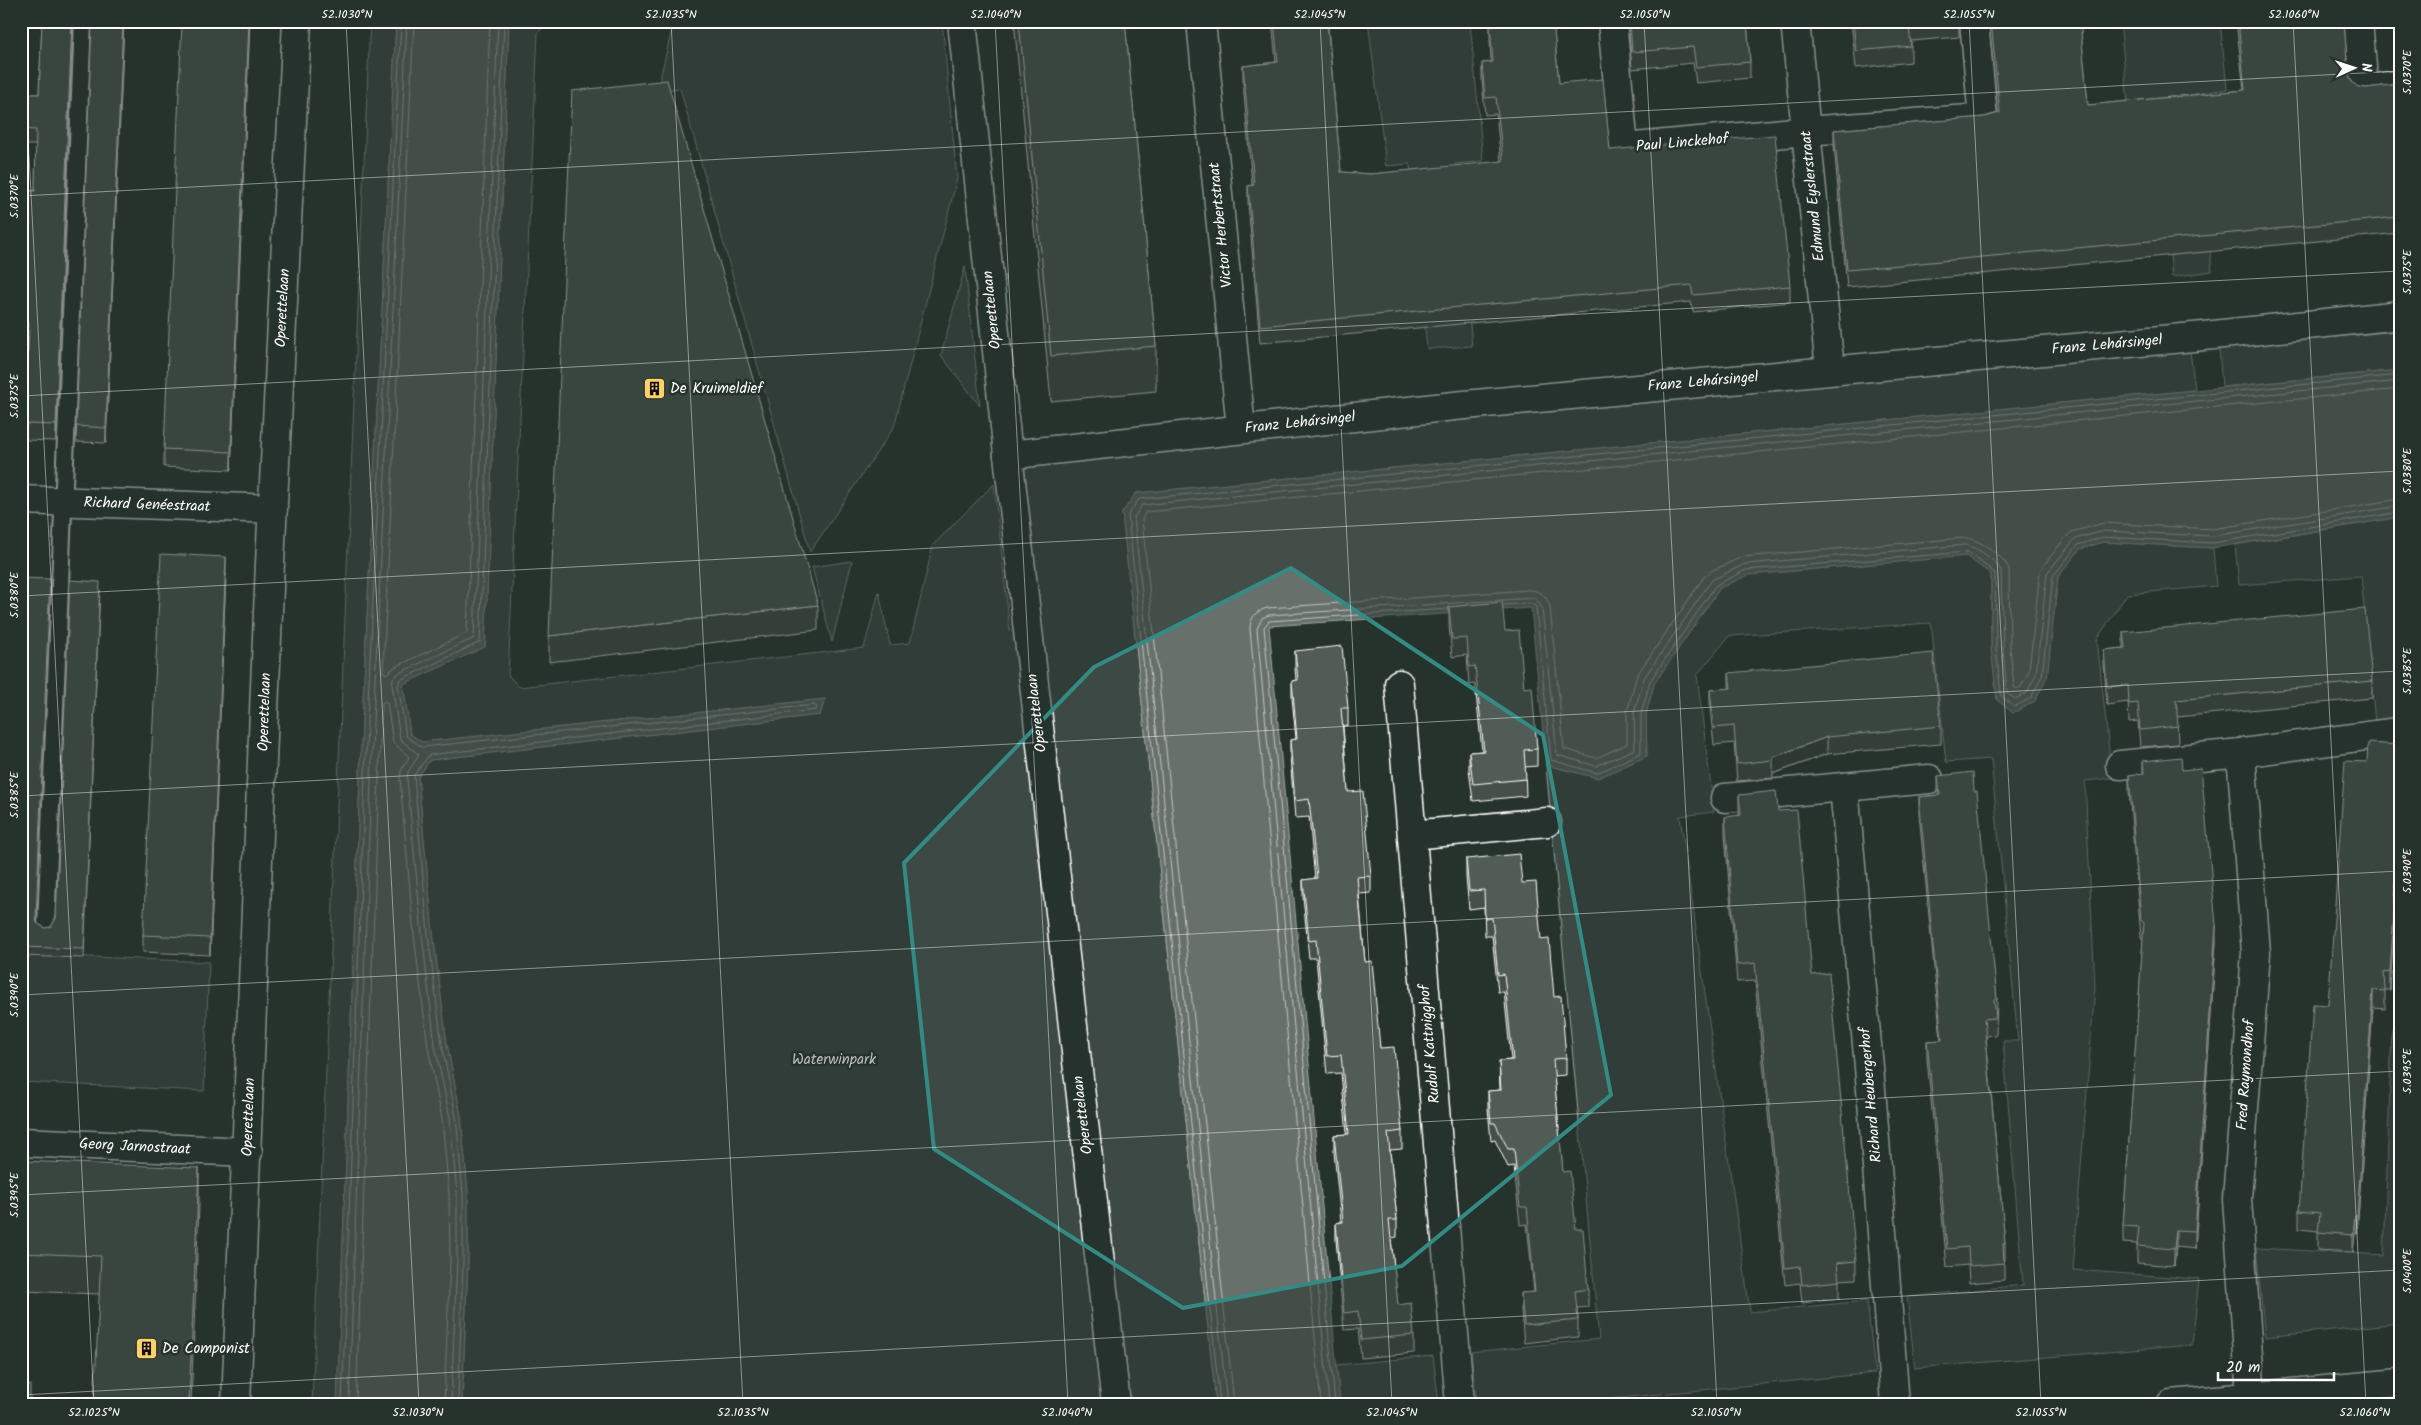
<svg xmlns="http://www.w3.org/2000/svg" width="2421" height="1425" font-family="Kalam,sans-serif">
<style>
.green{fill:#3e4944;stroke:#9ea4a2}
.water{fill:#67706c;stroke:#a4a9a7}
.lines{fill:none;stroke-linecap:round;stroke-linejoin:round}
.shore{stroke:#c2c6c4;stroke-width:1}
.service-casing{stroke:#fff;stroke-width:20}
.minor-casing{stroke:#fff;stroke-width:31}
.service{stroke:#26332d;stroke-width:16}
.minor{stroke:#26332d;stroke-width:28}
.wall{fill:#464f4b;stroke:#fff}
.shaded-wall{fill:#39403d;stroke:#fff}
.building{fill:#515c57;stroke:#fff}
.marked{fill:none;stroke:#338b84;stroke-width:4;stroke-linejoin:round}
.ticks{fill:none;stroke:#fff;stroke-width:1;stroke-opacity:0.45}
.labels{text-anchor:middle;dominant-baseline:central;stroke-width:5;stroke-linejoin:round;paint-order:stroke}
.street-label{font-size:15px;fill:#fff;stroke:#26332d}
.poi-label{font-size:15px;fill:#fff;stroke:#26332d;text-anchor:start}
.park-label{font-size:15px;fill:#bbbfbe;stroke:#26332d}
.neatline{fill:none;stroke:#fff;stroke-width:2}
.ticks-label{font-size:12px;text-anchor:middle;fill:#fff}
</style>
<rect width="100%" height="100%" fill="#26332d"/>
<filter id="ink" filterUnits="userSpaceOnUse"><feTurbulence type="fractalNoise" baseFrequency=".02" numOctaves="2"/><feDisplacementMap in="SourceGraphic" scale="10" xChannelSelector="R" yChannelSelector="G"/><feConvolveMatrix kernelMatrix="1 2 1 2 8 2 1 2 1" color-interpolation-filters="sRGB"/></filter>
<g filter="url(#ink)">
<g class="green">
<path d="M370,21H396L362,721L337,1404H312Z"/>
<path d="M509,21H549L538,33L508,675L519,687L864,648L879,592L890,645L910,643L933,545L994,484L1010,631L1039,628L1024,462L2190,351L2195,390L1136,493L1122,513L1216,1404H462L468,1261V1193L461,1116L447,1044L433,933L418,777L430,760L820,715L825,699L422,742L410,734L403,684L485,646Z"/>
<path d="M674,21H942L957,179L894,427L810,552L680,88L657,91Z"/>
<path d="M1368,21H1470L1483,161L1455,164L1472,346L1427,349L1410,164L1386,166Z"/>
<path d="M2120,21H2220L2227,89L2195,94L2212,271L2172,277L2157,102L2128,104Z"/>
<path d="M965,267L980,406L941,355Z"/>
<path d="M2400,331V370L2222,387L2219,348Z"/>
<path d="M2400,517V754H2378L2361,576L2239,585L2235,545Z"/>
<path d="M2103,542L2213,548L2216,586L2127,594L2097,639L2112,778L2085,781L2095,986L2073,1270L2199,1279L2192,1345L1915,1368L1907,1297L2023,1285L2003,1041H2018L1991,759L1946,762L1931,623L1729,636L1697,675L1714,812L1680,816L1750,1312L1867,1301L1875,1373L1557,1404H1477L1471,1352L1599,1339L1546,765L1598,778L1647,756L1646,714L1654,684L1720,588L1748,575L1966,556L1991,574V649L2047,677L2058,577L2080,549Z"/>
<path d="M852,561L832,642L812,567Z"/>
<path d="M21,954L209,962L204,1091L21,1082Z"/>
<path d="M2392,1029H2400V1323L2265,1337L2256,1248L2384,1255Z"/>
<path d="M1433,1356L1439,1404H1340L1336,1365Z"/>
</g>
<g class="water">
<path d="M396,21H509L485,647L403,684L410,734L422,742L825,699L820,715L430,760L418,777L433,933L447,1044L461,1116L468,1193V1261L462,1404H337L362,721Z"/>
<path d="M2400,370V517L2213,548L2103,542L2080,549L2058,577L2047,677L2035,701L2013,713L1997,700L1991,649V574L1966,556L1748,575L1720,588L1654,684L1646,714L1647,756L1598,778L1546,765L1531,608L1269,626L1340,1404H1216L1122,513L1136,493Z"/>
</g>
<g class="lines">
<g class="shore">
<path d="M414,21L383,672L386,674L395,667L467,633L490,21"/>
<path d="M1504,605L1530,603L1536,607L1551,760L1597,773L1641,753V714L1650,681L1716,585L1746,570L1968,552L1995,573L1996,649L2001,696L2014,707L2031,698L2042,676L2053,576L2078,545L2103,537L2213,543L2400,512"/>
<path d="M342,1404L367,722L401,21"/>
<path d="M349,1404L373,722L407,21"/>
<path d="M356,1404L381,722L382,703L384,701L387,703L393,742L409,757L401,771L400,779L414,935L428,1047L442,1119L449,1194L450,1261L444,1404"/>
<path d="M451,1404L457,1261V1194L450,1118L435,1046L422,934L407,779L408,772L419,755L400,739L392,684L393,678L399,673L474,638L498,21"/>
<path d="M458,1404L463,1261V1194L456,1117L442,1045L428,934L414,775L429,755L815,710L817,707L814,705L422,747L406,736L398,685L400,680L480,642L504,21"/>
<path d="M1220,1404L1128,515L1139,499L2400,375"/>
<path d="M1227,1404L1134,517L1142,505L2400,381"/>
<path d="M1234,1404L1142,519L1146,512L2400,389"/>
<path d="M1321,1404L1250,629C1250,617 1257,610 1268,608L1528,590C1540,590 1547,596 1550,607L1564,749L1596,758L1627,744V712L1637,675L1704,577L1711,571L1742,557L1964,538C1978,538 2004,556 2009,569L2010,648L2014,687L2017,689L2021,687L2029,671L2040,570L2065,538L2072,532L2103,523L2213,529L2400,499"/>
<path d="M1329,1404L1257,629L1262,618L1269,615L1535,598L1542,608L1557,755L1596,766L1635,749L1634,713L1644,678L1712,580L1745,564L1964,545C1976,546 1997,561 2001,571L2003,648L2007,693L2015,699L2027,693L2036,674L2047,573L2075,539L2103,531L2213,536L2400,506"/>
<path d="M1335,1404L1264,627L1269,621L1448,609"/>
</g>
<defs>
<path id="service" d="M46,927L83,21"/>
<g id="minor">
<path d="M962,21L1008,455L1116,1404"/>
<path d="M1201,21L1241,429"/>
<path d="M1612,21L1624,148L1806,131L1983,118L1974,21"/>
<path d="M1795,21L1830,370"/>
<path d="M2358,21L2364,89L2400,85"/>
<path d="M1008,455L1454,406L2204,336L2400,315"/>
<path d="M21,500L273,509"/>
<path d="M1399,684L1460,1404"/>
<path d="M2241,753L2256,953L2237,1199L2251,1397"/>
<path d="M2120,765L2241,753L2396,732"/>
<path d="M1844,787L1872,1101L1895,1404"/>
<path d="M1725,798L1929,779"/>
<path d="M1412,835L1547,822"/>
<path d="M21,1142L248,1152"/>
<path d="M236,1404L270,563L297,21"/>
<path d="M2171,1404L2400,1383"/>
</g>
</defs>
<use href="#service" class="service-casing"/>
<use href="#minor" class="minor-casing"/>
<use href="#service" class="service"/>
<use href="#minor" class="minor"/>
</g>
<g class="wall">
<path d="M42,21H73L56,441L26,440L28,337L26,336L27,191H35L36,145H21V94H39Z"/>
<path d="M92,21H124L106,443L76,442Z"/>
<path d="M250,21L231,470L164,467V449Z"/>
<path d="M1014,21H1125L1156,346V391L1051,401Z"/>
<path d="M1272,21H1349V25L1328,27L1341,172L1371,174L1501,162L1496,114L1485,115L1482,80V63L1491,62L1490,42V26L1502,24V21H1553L1559,83L1610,150L1790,286V302L1693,312L1691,302L1260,343L1248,203V186L1252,185L1243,83V66L1276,62Z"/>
<path d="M1628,21H1747L1750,62V78L1696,83L1693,63L1632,69Z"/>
<path d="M1851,21H1959V37L1911,41V62L1856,68Z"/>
<path d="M1989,21H2080L2088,105L2244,90L2236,21H2344L2348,74L2352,82L2358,87L2366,88L2400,84V233L1847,287L1834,146V130L1984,117L1998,113Z"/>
<path d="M226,574L210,955L143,952V935Z"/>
<path d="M21,578L36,919L37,923L45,928L51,927L56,918L100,590L84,958L21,956Z"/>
<path d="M818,605V630L549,662V636Z"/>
<path d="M1449,607L1505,631L1524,688L1537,749V766L1525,767L1526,796L1473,801L1469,769V752L1482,751L1475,684L1469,685L1467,655L1452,657L1449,625Z"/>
<path d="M2123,632L2372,681V698L2177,717L2178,744L2140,747L2138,721L2129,722L2128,702L2107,705L2104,667V650L2123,648Z"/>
<path d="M1295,651L1348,708V725L1343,726L1348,792L1371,876V893L1359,894L1365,962L1380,1048L1402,1131V1149L1390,1150L1397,1220V1237L1391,1238L1398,1305L1414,1335V1353L1361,1358L1358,1329L1344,1330L1336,1240V1223L1341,1222L1334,1152V1135L1347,1134L1341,1073L1327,1074L1316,958H1309L1303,897V880L1315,879L1309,817L1295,818L1290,757V740L1296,739L1292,698V681L1296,680L1295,668Z"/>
<path d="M1729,673L1941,726V744L1827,754L1773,774V778L1737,781L1734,743L1714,745L1710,708V690L1729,689Z"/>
<path d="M2400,745L2390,990H2385V1009L2373,1008L2357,1233H2355L2353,1252L2318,1250V1231L2299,1229V1211L2328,1005L2367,762Z"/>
<path d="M2143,761L2182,770L2216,942L2195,1249L2176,1247L2174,1266L2137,1263V1244L2123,1243V1226L2143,940L2141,937L2129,792V775L2143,774Z"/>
<path d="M1938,776L1974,791L1997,999L1996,1035L1986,1036L2005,1243V1261H2004V1280L1969,1283L1968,1265L1947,1267L1927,1059V1041L1941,1040L1919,814V797L1938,795Z"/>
<path d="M1739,795L1778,811L1812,975L1856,1261V1279L1839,1280V1299L1802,1303L1800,1283L1785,1285L1755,981L1737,982L1725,835V817L1739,816Z"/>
<path d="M1466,859L1522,883L1541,940L1566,1058V1075L1554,1076L1563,1172L1588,1289V1307L1577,1308L1578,1320V1337L1524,1343L1521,1310V1293L1534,1292L1527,1224L1520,1225L1514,1166L1508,1167L1495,1140L1491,1141L1488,1109V1091L1500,1090L1499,1061L1511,1060L1504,992H1498L1492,936H1485L1484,907L1469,909L1466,877Z"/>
<path d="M21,1161L199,1206L99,1294L21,1291Z"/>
</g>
<g class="shaded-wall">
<path d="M72,21H73L56,441V425Z"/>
<path d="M123,21H124L106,443V428Z"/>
<path d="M249,21H250L231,470V452Z"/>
<path d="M226,557V574L210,955V938Z"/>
<path d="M1827,737V754L1773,774V757Z"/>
<path d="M2400,825V843L2390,990V972Z"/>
<path d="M2216,925V942L2195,1249V1231Z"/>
<path d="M2373,990V1008L2357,1233V1216Z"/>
<path d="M199,1168V1206L191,1404H189Z"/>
<path d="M2355,1216V1233L2353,1252V1235Z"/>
<path d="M2176,1230V1247L2174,1266V1249Z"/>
</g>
<g class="building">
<path d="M42,21H72L56,425L26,424L29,321H26L27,191H35L36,130L21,129V94H39Z"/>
<path d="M92,21H123L106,428L76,426Z"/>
<path d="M182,21H249L231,452L164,449Z"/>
<path d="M1019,21H1125L1156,346L1051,356Z"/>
<path d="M1274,21H1327L1341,172L1371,174L1503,161L1496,97L1485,98L1482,63L1493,62L1490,26L1503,24V21H1553L1559,83L1603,79L1610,150L1775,135L1790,286L1693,295L1691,285L1260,326L1248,186L1254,185L1243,66L1278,62Z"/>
<path d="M1630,21H1747L1750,62L1696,67L1693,47L1632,52Z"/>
<path d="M1853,21H1953L1909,25L1911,46L1856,51Z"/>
<path d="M1991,21H2080L2088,105L2245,90L2238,21H2344L2348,74L2352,82L2358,87L2366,88L2400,84V217L1847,270L1834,130L1984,117L2000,113Z"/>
<path d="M667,80L818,605L549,636L572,91Z"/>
<path d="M161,554L226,557L210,938L143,935Z"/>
<path d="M21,578L50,579L36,918L37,923L45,928L51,927L56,918L70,580L100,582L84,949L21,947Z"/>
<path d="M1502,602L1505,631L1519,630L1524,688L1532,687L1537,749L1524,750L1526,779L1473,784L1469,752L1484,751L1475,666L1469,667L1467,638L1452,639L1449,607Z"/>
<path d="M2365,609L2372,681L2176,700L2178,726L2140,730L2138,703L2129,704L2128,685L2107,687L2104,650L2125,648L2123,632Z"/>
<path d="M1342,646L1348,708H1341L1348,792L1363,791L1371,876L1357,877L1365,962L1372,961L1380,1048L1394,1047L1402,1131L1388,1133L1397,1220H1389L1398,1305L1411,1303L1414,1335L1361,1340L1358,1311L1344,1313L1336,1223L1343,1222L1334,1135L1349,1134L1341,1055L1327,1056L1316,940L1309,941L1303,880L1317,878L1309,799L1295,801L1290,740L1297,739L1292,681L1298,680L1295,651Z"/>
<path d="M1933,653L1941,726L1827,737L1773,757V760L1737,764L1734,726L1714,728L1710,690L1731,688L1729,673Z"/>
<path d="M2368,743L2400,745V825L2390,972L2384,973L2385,991L2373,990L2357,1216H2355L2353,1235L2318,1232L2320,1213L2299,1211L2313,1004L2328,1005L2345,761L2367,762Z"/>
<path d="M2181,757L2182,770L2201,768L2216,925L2195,1231L2176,1230L2174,1249L2137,1246L2139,1227L2123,1226L2144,923L2141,920L2129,775L2144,773L2143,761Z"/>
<path d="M1973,772L1974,791H1977L1997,999H1994L1996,1018L1984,1019L2005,1243H2003L2004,1263L1969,1266L1968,1247L1947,1249L1927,1041L1942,1040L1919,797L1940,795L1938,776Z"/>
<path d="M1776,791L1778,811L1797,810L1812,975L1829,973L1856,1261L1837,1263L1839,1281L1802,1285L1800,1266L1785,1268L1755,963L1737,965L1725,817L1741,815L1739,795Z"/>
<path d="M1519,854L1522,883L1536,882L1541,940L1549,939L1554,997L1561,996L1566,1058L1553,1059L1555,1086L1563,1172L1570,1171L1576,1229H1583L1588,1289L1575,1291L1578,1320L1524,1325L1521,1293L1535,1292L1527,1207H1520L1514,1149H1508L1495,1123H1491L1488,1091L1501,1090L1499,1061L1513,1060L1504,974L1498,975L1492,918L1485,919L1484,890L1469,891L1466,859Z"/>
<path d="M21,1161L199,1168L189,1404H94L101,1256L21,1253Z"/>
<rect x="21" y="1385" width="9" height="19"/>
</g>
</g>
<path d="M0 0H2421V1425H0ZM1291,568L1543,735L1611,1095L1402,1266L1183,1308L934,1149L904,863L1094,667Z" fill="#26332d" fill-opacity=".55" fill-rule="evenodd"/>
<path class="marked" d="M1291,568L1543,735L1611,1095L1402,1266L1183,1308L934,1149L904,863L1094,667Z"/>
<path class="ticks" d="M22,21L94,1404M346,21L419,1404M671,21L743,1404M995,21L1068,1404M1320,21L1392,1404M1644,21L1717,1404M1969,21L2041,1404M2293,21L2366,1404M21,196L2400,71M21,396L2400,271M21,596L2400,471M21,796L2400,671M21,995L2400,871M21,1195L2400,1071M21,1395L2400,1270"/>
<defs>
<symbol id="building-square" viewBox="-11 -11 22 22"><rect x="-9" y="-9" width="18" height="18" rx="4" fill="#ffd166" stroke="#26332d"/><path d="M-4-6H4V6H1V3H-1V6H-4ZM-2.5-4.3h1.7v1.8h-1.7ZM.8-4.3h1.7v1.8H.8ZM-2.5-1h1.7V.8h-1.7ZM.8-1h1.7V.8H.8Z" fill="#111"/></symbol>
</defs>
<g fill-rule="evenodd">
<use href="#building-square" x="642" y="376" width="25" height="25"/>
<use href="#building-square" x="134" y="1336" width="25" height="25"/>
</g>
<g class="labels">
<g class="street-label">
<text transform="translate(1682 143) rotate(-5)">Paul Linckehof</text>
<text transform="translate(1813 196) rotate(-96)">Edmund Eyslerstraat</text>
<text transform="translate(1221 225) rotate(-96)">Victor Herbertstraat</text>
<text transform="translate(283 308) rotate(-87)">Operettelaan</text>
<text transform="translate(992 310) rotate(-96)">Operettelaan</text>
<text transform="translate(2107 345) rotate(-5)">Franz Lehársingel</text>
<text transform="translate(1703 382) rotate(-5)">Franz Lehársingel</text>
<text transform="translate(1300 423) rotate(-6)">Franz Lehársingel</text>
<text transform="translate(147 505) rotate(2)">Richard Genéestraat</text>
<text transform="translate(265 712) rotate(-88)">Operettelaan</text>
<text transform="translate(1037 713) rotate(-97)">Operettelaan</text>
<text transform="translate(1430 1044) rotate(-95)">Rudolf Kattnigghof</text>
<text transform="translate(2246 1075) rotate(-86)">Fred Raymondhof</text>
<text transform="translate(1871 1095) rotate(-95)">Richard Heubergerhof</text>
<text transform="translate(1083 1115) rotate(-97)">Operettelaan</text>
<text transform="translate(249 1117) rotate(-88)">Operettelaan</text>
<text transform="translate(135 1147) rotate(3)">Georg Jarnostraat</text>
</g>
<g class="poi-label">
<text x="670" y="389">De Kruimeldief</text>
<text x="162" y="1349">De Componist</text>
</g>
<g class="park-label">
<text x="834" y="1060">Waterwinpark</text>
</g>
</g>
<rect width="2421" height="1425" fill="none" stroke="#26332d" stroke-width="55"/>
<g transform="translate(2354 68) rotate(87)" stroke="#26332d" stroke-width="4" paint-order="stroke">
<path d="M0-4L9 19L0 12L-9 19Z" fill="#ffffff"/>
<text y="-8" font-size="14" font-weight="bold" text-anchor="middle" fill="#ffffff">N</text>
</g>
<path d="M2218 1372v8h116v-8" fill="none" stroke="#ffffff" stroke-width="2.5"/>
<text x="2226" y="1372" font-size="15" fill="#ffffff" stroke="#26332d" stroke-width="4" paint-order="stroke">20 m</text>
<rect x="28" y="28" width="2366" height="1370" class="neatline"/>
<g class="ticks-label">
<text x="347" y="18">52.1030°N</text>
<text x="671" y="18">52.1035°N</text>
<text x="996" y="18">52.1040°N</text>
<text x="1320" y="18">52.1045°N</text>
<text x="1645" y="18">52.1050°N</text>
<text x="1969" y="18">52.1055°N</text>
<text x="2294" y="18">52.1060°N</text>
<text transform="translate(2407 72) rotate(-90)" y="4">5.0370°E</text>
<text transform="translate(14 196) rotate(-90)" y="4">5.0370°E</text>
<text transform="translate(2407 272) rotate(-90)" y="4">5.0375°E</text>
<text transform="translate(14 396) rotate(-90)" y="4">5.0375°E</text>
<text transform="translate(2407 471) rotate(-90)" y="4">5.0380°E</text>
<text transform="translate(14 595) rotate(-90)" y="4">5.0380°E</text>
<text transform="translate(2407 671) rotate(-90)" y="4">5.0385°E</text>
<text transform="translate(14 795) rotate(-90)" y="4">5.0385°E</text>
<text transform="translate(2407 871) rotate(-90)" y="4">5.0390°E</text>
<text transform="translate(14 995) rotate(-90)" y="4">5.0390°E</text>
<text transform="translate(2407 1071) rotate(-90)" y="4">5.0395°E</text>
<text transform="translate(14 1195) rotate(-90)" y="4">5.0395°E</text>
<text transform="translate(2407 1271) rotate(-90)" y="4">5.0400°E</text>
<text x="94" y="1416">52.1025°N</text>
<text x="418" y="1416">52.1030°N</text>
<text x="743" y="1416">52.1035°N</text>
<text x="1067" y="1416">52.1040°N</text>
<text x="1392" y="1416">52.1045°N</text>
<text x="1716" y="1416">52.1050°N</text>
<text x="2041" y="1416">52.1055°N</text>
<text x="2365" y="1416">52.1060°N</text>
</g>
</svg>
